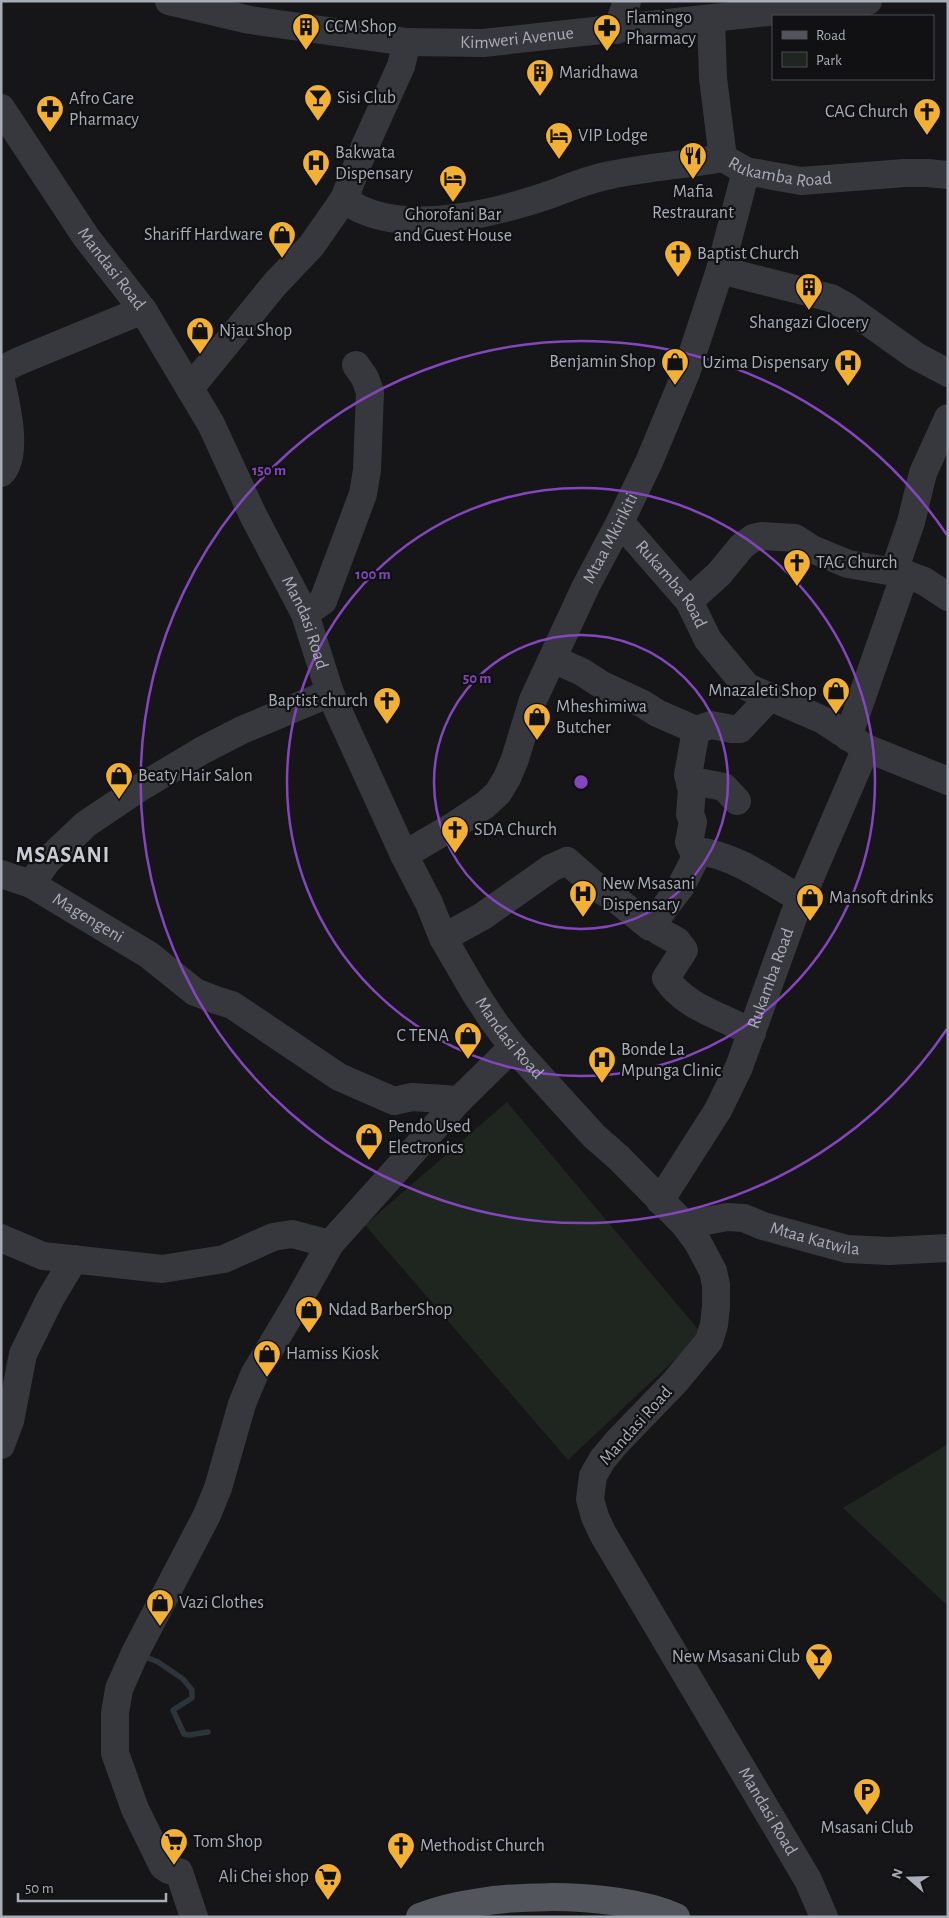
<svg xmlns="http://www.w3.org/2000/svg" width="949" height="1918" font-family="'Alegreya Sans',sans-serif">
<style>
.green{fill:#1e261f}
.lines{fill:none;stroke-linecap:round;stroke-linejoin:round}
.stream{stroke:#2c353c;stroke-width:5.5}
.minor{stroke:#37383d;stroke-width:28}
.major{stroke:#53555c;stroke-width:28}
.ring{fill:none;stroke:#8446be;stroke-width:2.5}
.labels{text-anchor:middle;dominant-baseline:central;stroke-width:4.5;stroke-linejoin:round;paint-order:stroke}
.poi-label{font-size:18px;fill:#a8adb8;stroke:#111113;text-anchor:start}
.street-label{font-size:18px;fill:#a8adb8;stroke:#111113}
.district-label{font-size:22px;font-weight:bold;letter-spacing:1px;fill:#c9ccd4;stroke:#111113}
.centre{fill:#8446be;stroke:#111113;stroke-width:2.5}
.ring-label{font-size:15px;text-anchor:middle;font-weight:bold;fill:#8446be;stroke:#111113;stroke-width:4.5;stroke-linejoin:round;paint-order:stroke}
</style>
<rect width="100%" height="100%" fill="#161618"/>
<g class="green">
<path d="M507,1102L702,1334L568,1460L365,1225Z"/>
<path d="M948,1444V1606L843,1508Z"/>
</g>
<g class="lines">
<path class="stream" d="M141,1655L158,1662L183,1679L192,1690V1698L173,1710L184,1734L189,1735L208,1732"/>
<g class="minor">
<path id="s1" d="M169,1L250,20L407,42L483,43L868,1"/>
<path id="s2" d="M711,19L713,78L723,158L746,171L801,181L905,173H927L948,175"/>
<path d="M617,30L627,1"/>
<path id="s3" d="M1,108L86,237L143,310L211,424L253,515L305,614L330,693L404,855L429,903L443,938L475,993L494,1022L513,1047L594,1136L619,1158L685,1225L697,1241L713,1271L716,1285V1306L714,1325L709,1341L675,1382L617,1442L602,1460L593,1476L590,1499L595,1517L603,1534L808,1880L824,1917"/>
<path d="M344,199H348C352,207 364,211 373,214C424,231 503,211 552,194C570,187 587,180 606,176C645,167 685,165 723,158"/>
<path d="M720,270L831,298L847,307L916,356L948,373"/>
<path d="M1,370L19,361L143,310"/>
<path d="M1,381C6,403 19,456 1,473"/>
<path d="M191,387L275,284L312,245L344,199L365,146L401,66L407,42"/>
<path id="s4" d="M620,522L689,601L708,640L747,687L823,720L866,748L948,781"/>
<path d="M894,571L911,522L923,473L948,418"/>
<path d="M689,601L719,574L742,546L753,538L762,536L795,538L812,549L848,564L905,574L924,581L948,597"/>
<path d="M305,614L323,601L363,494L367,470L370,392L365,378L356,365"/>
<path d="M553,659L582,672L602,685L643,704L657,713L696,730L711,725L732,729H740L769,698"/>
<path d="M696,730L688,775L692,790L690,814L693,822L689,842L696,857"/>
<path d="M848,737L905,574"/>
<path d="M690,784L693,781L724,787L737,801"/>
<path id="s5" d="M404,855L455,825L485,805L498,793L507,778L515,759L533,700L586,586L620,522L649,462L686,373L720,270L746,171"/>
<path id="s6" d="M1,874L31,884L149,955L195,992L216,1000L232,1005L339,1077L394,1101L412,1097L459,1100"/>
<path d="M31,884L48,860L86,824L141,787L203,750L242,730L330,693"/>
<path d="M659,931L677,941L684,950L666,978C685,1008 723,1016 752,1033"/>
<path d="M443,938L483,916L551,868L567,861L598,888L617,900L650,927L681,886L699,851C736,856 769,881 802,900"/>
<path id="s7" d="M660,1201L718,1110L739,1067L794,915L866,748"/>
<path id="s8" d="M685,1225L727,1217L744,1218L763,1226L847,1249L889,1251L948,1248"/>
<path d="M1,1238L43,1256L162,1269L224,1259L273,1237L292,1234L330,1244L459,1100L513,1047"/>
<path d="M1,1445L10,1421L23,1354L50,1299L74,1259"/>
<path d="M194,1917L179,1872L169,1870L163,1866L135,1809L115,1753V1713L119,1689L135,1653L207,1515L218,1488L242,1404L254,1375L297,1303L330,1244"/>
</g>
<path class="major" d="M420,1917C484,1891 613,1890 676,1917"/>
</g>
<g class="ring">
<circle cx="581" cy="782" r="147"/>
<circle cx="581" cy="782" r="294"/>
<path d="M947 1029A441 441 0 1 1 947 535"/>
</g>
<defs>
<symbol id="building-pin" viewBox="-11 -11 22 30"><path d="M0 17L-7.5 6A9.5 9.5 0 1 1 7.5 6Z" fill="#f2b134" stroke="#111113"/><path d="M-4-6H4V6H1V3H-1V6H-4ZM-2.5-4.3h1.7v1.8h-1.7ZM.8-4.3h1.7v1.8H.8ZM-2.5-1h1.7V.8h-1.7ZM.8-1h1.7V.8H.8Z" fill="#111"/></symbol>
<symbol id="pharmacy-pin" viewBox="-11 -11 22 30"><path d="M0 17L-7.5 6A9.5 9.5 0 1 1 7.5 6Z" fill="#f2b134" stroke="#111113"/><path d="M-2-6h4v4h4v4h-4v4h-4v-4h-4v-4h4Z" fill="#111"/></symbol>
<symbol id="bar-pin" viewBox="-11 -11 22 30"><path d="M0 17L-7.5 6A9.5 9.5 0 1 1 7.5 6Z" fill="#f2b134" stroke="#111113"/><path d="M-6-5H6L.8 .8V4.5H3.5V6h-7V4.5H-.8V.8Z" fill="#111"/></symbol>
<symbol id="church-pin" viewBox="-11 -11 22 30"><path d="M0 17L-7.5 6A9.5 9.5 0 1 1 7.5 6Z" fill="#f2b134" stroke="#111113"/><path d="M-1.2-6h2.4v3.5h3.3v2.4h-3.3V6h-2.4V-.1h-3.3v-2.4h3.3Z" fill="#111"/></symbol>
<symbol id="hotel-pin" viewBox="-11 -11 22 30"><path d="M0 17L-7.5 6A9.5 9.5 0 1 1 7.5 6Z" fill="#f2b134" stroke="#111113"/><path d="M-6-4.5h1.5V1H6V5H4.5V3h-9V5H-6ZM-4 0a1.8 1.8 0 1 1 3.6 0ZM.5 0V-2.5h3Q6-2.5 6 0Z" fill="#111"/></symbol>
<symbol id="restaurant-pin" viewBox="-11 -11 22 30"><path d="M0 17L-7.5 6A9.5 9.5 0 1 1 7.5 6Z" fill="#f2b134" stroke="#111113"/><path d="M-5-6h1v4h1v-4h1v4h1v-4h1v5L-1.5 .5V6h-2V.5L-5-1ZM5-6V6H3V1.5H1.5Q1.5-4 5-6Z" fill="#111"/></symbol>
<symbol id="hospital-pin" viewBox="-11 -11 22 30"><path d="M0 17L-7.5 6A9.5 9.5 0 1 1 7.5 6Z" fill="#f2b134" stroke="#111113"/><path d="M-5-5h3v3.5h4V-5h3V5h-3V1.5h-4V5h-3Z" fill="#111"/></symbol>
<symbol id="shop-pin" viewBox="-11 -11 22 30"><path d="M0 17L-7.5 6A9.5 9.5 0 1 1 7.5 6Z" fill="#f2b134" stroke="#111113"/><path d="M-5-2.5h2.3a2.7 3.5 0 0 1 5.4 0H5L5.5 6h-11ZM-1.5-2.5h3a1.5 2.3 0 0 0-3 0Z" fill="#111"/></symbol>
<symbol id="parking-pin" viewBox="-11 -11 22 30"><path d="M0 17L-7.5 6A9.5 9.5 0 1 1 7.5 6Z" fill="#f2b134" stroke="#111113"/><path d="M-3.5-5.5H1a3.5 3.5 0 0 1 0 7H-1V5.5H-3.5ZM-1-3.4V-.6H.8a1.4 1.4 0 0 0 0-2.8Z" fill="#111"/></symbol>
<symbol id="supermarket-pin" viewBox="-11 -11 22 30"><path d="M0 17L-7.5 6A9.5 9.5 0 1 1 7.5 6Z" fill="#f2b134" stroke="#111113"/><path d="M-6-5.5h2.5l.6 2H6L4.5 2H-2.5L-4.4-4H-6ZM-1.5 3.2a1.3 1.3 0 1 0 .1 0ZM3 3.2a1.3 1.3 0 1 0 .1 0Z" fill="#111"/></symbol>
</defs>
<g fill-rule="evenodd">
<use href="#building-pin" x="290" y="11" width="32" height="43"/>
<use href="#pharmacy-pin" x="591" y="12" width="32" height="43"/>
<use href="#building-pin" x="524" y="57" width="32" height="43"/>
<use href="#bar-pin" x="302" y="82" width="32" height="43"/>
<use href="#pharmacy-pin" x="34" y="93" width="32" height="43"/>
<use href="#church-pin" x="911" y="96" width="32" height="43"/>
<use href="#hotel-pin" x="543" y="120" width="32" height="43"/>
<use href="#restaurant-pin" x="677" y="140" width="32" height="43"/>
<use href="#hospital-pin" x="300" y="147" width="32" height="43"/>
<use href="#hotel-pin" x="437" y="163" width="32" height="43"/>
<use href="#shop-pin" x="266" y="219" width="32" height="43"/>
<use href="#church-pin" x="662" y="238" width="32" height="43"/>
<use href="#building-pin" x="793" y="271" width="32" height="43"/>
<use href="#shop-pin" x="184" y="315" width="32" height="43"/>
<use href="#shop-pin" x="659" y="346" width="32" height="43"/>
<use href="#hospital-pin" x="832" y="347" width="32" height="43"/>
<use href="#church-pin" x="781" y="547" width="32" height="43"/>
<use href="#shop-pin" x="820" y="675" width="32" height="43"/>
<use href="#church-pin" x="371" y="685" width="32" height="43"/>
<use href="#shop-pin" x="521" y="701" width="32" height="43"/>
<use href="#shop-pin" x="103" y="760" width="32" height="43"/>
<use href="#church-pin" x="439" y="814" width="32" height="43"/>
<use href="#hospital-pin" x="567" y="878" width="32" height="43"/>
<use href="#shop-pin" x="794" y="882" width="32" height="43"/>
<use href="#shop-pin" x="452" y="1020" width="32" height="43"/>
<use href="#hospital-pin" x="586" y="1044" width="32" height="43"/>
<use href="#shop-pin" x="353" y="1121" width="32" height="43"/>
<use href="#shop-pin" x="293" y="1294" width="32" height="43"/>
<use href="#shop-pin" x="251" y="1338" width="32" height="43"/>
<use href="#shop-pin" x="144" y="1587" width="32" height="43"/>
<use href="#bar-pin" x="803" y="1641" width="32" height="43"/>
<use href="#parking-pin" x="851" y="1776" width="32" height="43"/>
<use href="#supermarket-pin" x="158" y="1826" width="32" height="43"/>
<use href="#church-pin" x="385" y="1830" width="32" height="43"/>
<use href="#supermarket-pin" x="312" y="1861" width="32" height="43"/>
</g>
<g class="labels">
<g class="poi-label">
<text x="626" y="18">Flamingo<tspan x="626" dy="21">Pharmacy</tspan></text>
<text x="325" y="27">CCM Shop</text>
<text x="559" y="73">Maridhawa</text>
<text x="337" y="98">Sisi Club</text>
<text x="69" y="99">Afro Care<tspan x="69" dy="21">Pharmacy</tspan></text>
<text x="908" y="112" text-anchor="end">CAG Church</text>
<text x="578" y="136">VIP Lodge</text>
<text x="335" y="153">Bakwata<tspan x="335" dy="21">Dispensary</tspan></text>
<text x="693" y="192" text-anchor="middle">Mafia<tspan x="693" dy="21">Restraurant</tspan></text>
<text x="453" y="215" text-anchor="middle">Ghorofani Bar<tspan x="453" dy="21">and Guest House</tspan></text>
<text x="263" y="235" text-anchor="end">Shariff Hardware</text>
<text x="697" y="254">Baptist Church</text>
<text x="809" y="323" text-anchor="middle">Shangazi Glocery</text>
<text x="219" y="331">Njau Shop</text>
<text x="656" y="362" text-anchor="end">Benjamin Shop</text>
<text x="829" y="363" text-anchor="end">Uzima Dispensary</text>
<text x="816" y="563">TAG Church</text>
<text x="817" y="691" text-anchor="end">Mnazaleti Shop</text>
<text x="368" y="701" text-anchor="end">Baptist church</text>
<text x="556" y="707">Mheshimiwa<tspan x="556" dy="21">Butcher</tspan></text>
<text x="138" y="776">Beaty Hair Salon</text>
<text x="474" y="830">SDA Church</text>
<text x="602" y="884">New Msasani<tspan x="602" dy="21">Dispensary</tspan></text>
<text x="829" y="898">Mansoft drinks</text>
<text x="449" y="1036" text-anchor="end">C TENA</text>
<text x="621" y="1050">Bonde La<tspan x="621" dy="21">Mpunga Clinic</tspan></text>
<text x="388" y="1127">Pendo Used<tspan x="388" dy="21">Electronics</tspan></text>
<text x="328" y="1310">Ndad BarberShop</text>
<text x="286" y="1354">Hamiss Kiosk</text>
<text x="179" y="1603">Vazi Clothes</text>
<text x="800" y="1657" text-anchor="end">New Msasani Club</text>
<text x="867" y="1828" text-anchor="middle">Msasani Club</text>
<text x="193" y="1842">Tom Shop</text>
<text x="420" y="1846">Methodist Church</text>
<text x="309" y="1877" text-anchor="end">Ali Chei shop</text>
</g>
<g class="street-label">
<text stroke="none"><textPath href="#s1" startOffset="352">Kimweri Avenue</textPath></text>
<text stroke="none"><textPath href="#s2" startOffset="200">Rukamba Road</textPath></text>
<text stroke="none"><textPath href="#s3" startOffset="195">Mandasi Road</textPath></text>
<text stroke="none"><textPath href="#s5" startOffset="392">Mtaa Mkirikiti</textPath></text>
<text stroke="none"><textPath href="#s4" startOffset="81">Rukamba Road</textPath></text>
<text stroke="none"><textPath href="#s3" startOffset="600">Mandasi Road</textPath></text>
<text stroke="none"><textPath href="#s6" startOffset="98">Magengeni</textPath></text>
<text stroke="none"><textPath href="#s7" startOffset="250">Rukamba Road</textPath></text>
<text stroke="none"><textPath href="#s3" startOffset="1065">Mandasi Road</textPath></text>
<text stroke="none"><textPath href="#s8" startOffset="134">Mtaa Katwila</textPath></text>
<text transform="translate(636 1426) rotate(-48)">Mandasi Road</text>
<text stroke="none"><textPath href="#s3" startOffset="2009">Mandasi Road</textPath></text>
</g>
<g class="district-label">
<text x="63" y="855">MSASANI</text>
</g>
</g>
<circle cx="581" cy="782" r="8" class="centre"/>
<g class="ring-label">
<text x="269" y="475">150 m</text>
<text x="373" y="579">100 m</text>
<text x="477" y="683">50 m</text>
</g>
<rect width="949" height="1918" fill="none" stroke="#a8adb8" stroke-width="5"/>
<rect x="772" y="15" width="162" height="65" fill="#111113" stroke="#4d4f55"/>
<rect x="782" y="31" width="25" height="8" fill="#53555c" stroke="#4d4f55"/>
<text x="816" y="40" font-size="15" fill="#a8adb8">Road</text>
<rect x="782" y="52" width="25" height="15" fill="#1e261f" stroke="#4d4f55"/>
<text x="816" y="65" font-size="15" fill="#a8adb8">Park</text>
<g transform="translate(909 1878) rotate(290)" stroke="#111113" stroke-width="4" paint-order="stroke">
<path d="M0-4L9 19L0 12L-9 19Z" fill="#a8adb8"/>
<text y="-8" font-size="14" font-weight="bold" text-anchor="middle" fill="#a8adb8">N</text>
</g>
<path d="M18 1893v8h148v-8" fill="none" stroke="#a8adb8" stroke-width="2.5"/>
<text x="25" y="1893" font-size="15" fill="#a8adb8" stroke="#111113" stroke-width="4" paint-order="stroke">50 m</text>
</svg>
